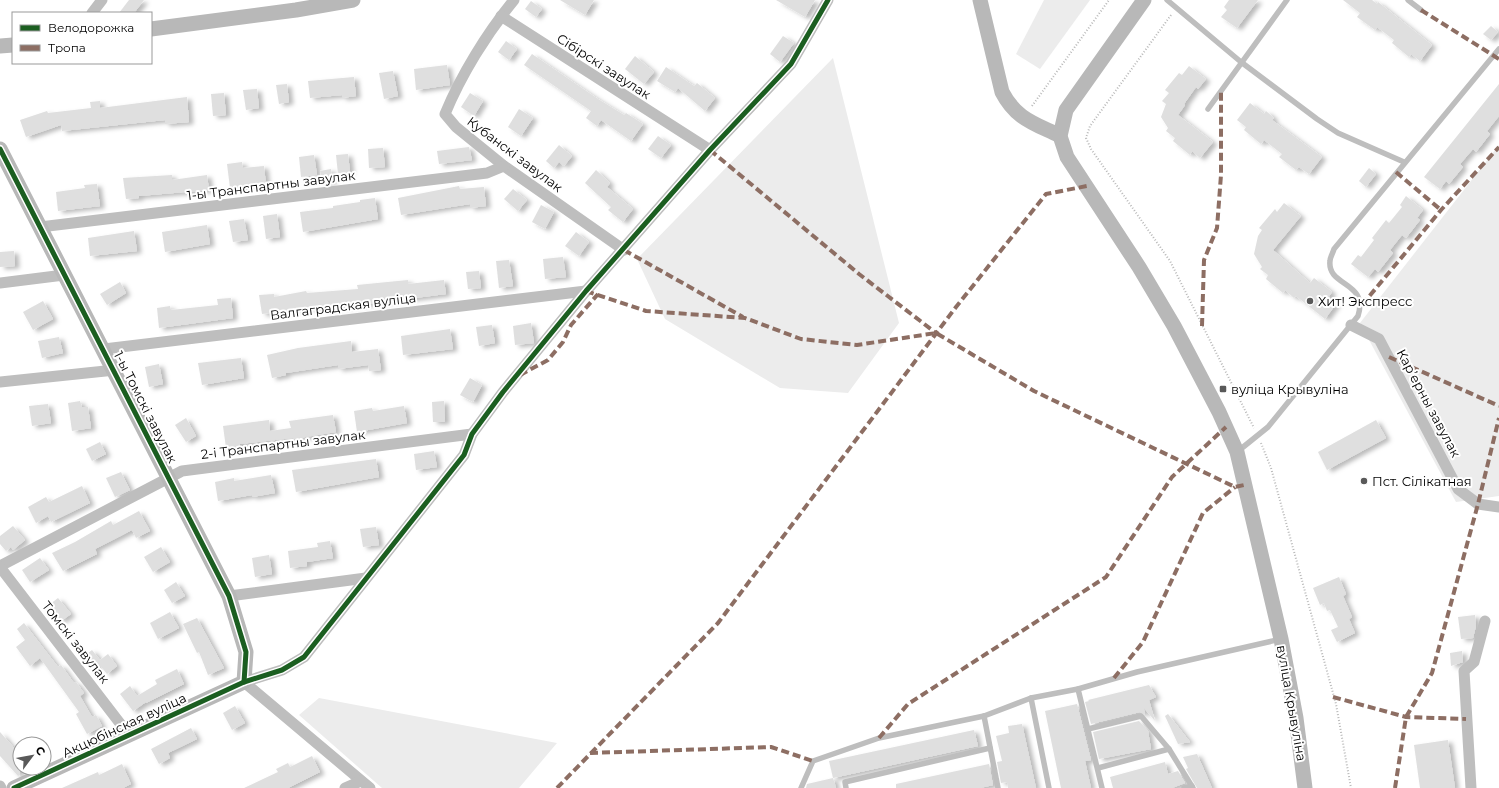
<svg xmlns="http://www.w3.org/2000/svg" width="1499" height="788" font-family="Montserrat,sans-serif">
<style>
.green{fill:#ececec}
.building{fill:#dfdfdf;filter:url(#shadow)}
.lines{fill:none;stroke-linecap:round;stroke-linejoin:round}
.path{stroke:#b9b9b9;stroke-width:2;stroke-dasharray:1 2;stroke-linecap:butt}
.lane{stroke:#bebebe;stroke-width:5.5}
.street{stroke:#bebebe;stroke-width:11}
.secondary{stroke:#b8b8b8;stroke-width:15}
.quiet{stroke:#8d6e63;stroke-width:4;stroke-dasharray:8 4;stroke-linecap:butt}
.cycleway-casing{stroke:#fff;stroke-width:8}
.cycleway{stroke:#1b5e20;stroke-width:5}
.poi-dot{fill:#595959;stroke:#fff;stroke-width:1.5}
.labels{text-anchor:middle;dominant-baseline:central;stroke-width:4;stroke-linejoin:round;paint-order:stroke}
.street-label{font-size:13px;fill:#000;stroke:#fff}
.poi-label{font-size:13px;fill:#000;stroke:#fff;text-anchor:start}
</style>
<defs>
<filter id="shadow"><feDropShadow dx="4.5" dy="2.5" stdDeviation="2" flood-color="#0004"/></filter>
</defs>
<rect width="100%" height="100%" fill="#fff"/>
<g class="green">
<path d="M1044,0H1090L1040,69L1016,54Z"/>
<path d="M833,58L899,323L848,393L780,388L665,319L637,259Z"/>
<path d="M1499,145V496L1456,502L1360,323Z"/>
<path d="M319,698L557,743L519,788H382L299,715Z"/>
</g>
<g class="building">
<path d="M129,0H144L134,13H119Z"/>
<path d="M560,0H594L585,15Z"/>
<path d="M776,0H815L805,17Z"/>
<path d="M1229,0H1258L1237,28L1221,17L1227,10L1224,7Z"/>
<path d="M1343,0H1372L1377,4L1378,2L1432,45L1420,61L1411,54L1409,57L1392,43L1394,40L1377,27L1375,30L1357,17L1360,13Z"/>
<path d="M531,1L542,9L536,17L525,9Z"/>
<path d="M1491,26L1498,32L1491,40L1483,34Z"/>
<path d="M783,36L794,43L780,62L770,54Z"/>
<path d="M506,41L517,49L509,60L498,52Z"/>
<path d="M532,54L598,99L624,115L626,113L643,124L631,141L601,120L597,126L586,118L591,111L524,65Z"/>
<path d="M635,56L654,72L644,84L625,69Z"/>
<path d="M447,65L450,85L416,90L414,69Z"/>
<path d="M1189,66L1206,79L1198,89L1196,87L1184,104L1185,105L1178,115L1213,142L1200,158L1192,151L1190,155L1173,141L1175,138L1166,131L1168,128L1161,117L1166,104L1162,101L1169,93L1165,90L1179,73L1182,75Z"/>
<path d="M666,67L694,86L697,83L715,98L705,111L678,88L675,92L657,81Z"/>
<path d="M393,71L398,96L384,99L379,73Z"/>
<path d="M354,77L356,96L342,98V95L310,98L308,81Z"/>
<path d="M287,84L289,102L279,104L276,85Z"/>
<path d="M1499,84V116L1487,131L1490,134L1476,152L1473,149L1460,164L1463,167L1449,184L1446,181L1440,189L1424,177Z"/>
<path d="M257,89L259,108L246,110L243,90Z"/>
<path d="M224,93L226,115L213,116L211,94Z"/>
<path d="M470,93L483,101L474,116L461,107Z"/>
<path d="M187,97L189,122L165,124V120L62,131L61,125L26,137L20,120L47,111L48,113L91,108L90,102L100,101V108Z"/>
<path d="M1250,103L1264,114L1266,111L1274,118L1272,120L1322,157L1309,174L1299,167L1296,170L1279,157L1282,154L1264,140L1261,144L1244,130L1246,127L1237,120Z"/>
<path d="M519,109L533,118L521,136L508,127Z"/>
<path d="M658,136L671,145L661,158L648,149Z"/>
<path d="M559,145L572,156L564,166L559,162L554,168L546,161Z"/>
<path d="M469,147L472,160L439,164L437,151Z"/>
<path d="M383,148L385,167L369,168L368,149Z"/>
<path d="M348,154L350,172L338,174L336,155Z"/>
<path d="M314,155L317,175L301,177L299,157Z"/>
<path d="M242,162L243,168L264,166L266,185L230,188L227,164Z"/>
<path d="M1369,168L1376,174L1366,187L1359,181Z"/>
<path d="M331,169L333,181L323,183L320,171Z"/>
<path d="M596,170L610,183L607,187L633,209L623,222L608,210L611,207L585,183Z"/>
<path d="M172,175V180L207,175L209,190L139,196V198L126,199L123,178Z"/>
<path d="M97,184L100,206L58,211L56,192L85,188L84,185Z"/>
<path d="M459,186L460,189L484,187L486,206L470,208V204L401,215L398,198Z"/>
<path d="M513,189L527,200L518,211L504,199Z"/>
<path d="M1406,196L1423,210L1417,218L1420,220L1406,238L1402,235L1390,250L1393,253L1378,272L1375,269L1368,277L1351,264L1358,255L1361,257L1374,240L1372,238L1386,220L1389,223L1402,207L1400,205Z"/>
<path d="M375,198L378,219L303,232L300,212L333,208V206L360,202V200Z"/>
<path d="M1284,203L1301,216L1273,250L1310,283L1314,278L1332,292L1328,298L1336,304L1325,319L1296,296L1294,298L1285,290L1283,293L1266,279L1268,275L1260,269L1262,267L1254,254L1258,236L1262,230L1259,228L1275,209L1277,212Z"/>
<path d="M541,205L554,212L545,229L532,222Z"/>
<path d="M277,214L280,237L266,239L263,216Z"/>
<path d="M244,219L248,240L233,242L229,221Z"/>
<path d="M207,225L210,244L165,252L162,232Z"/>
<path d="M134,231L137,251L90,256L88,238Z"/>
<path d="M576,232L589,242L579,256L565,246Z"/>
<path d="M14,251L15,266L0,267V252Z"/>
<path d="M563,257L566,277L545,279L543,259Z"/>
<path d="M509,260L513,286L499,288L496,261Z"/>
<path d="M479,271L481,288L468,289L466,272Z"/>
<path d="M408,280V284L444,280L446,294L345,307L324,309V306L262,314L259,295L274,294V297L306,291L307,293L358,289L357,285Z"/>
<path d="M120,282L126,293L107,305L100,294Z"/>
<path d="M231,298L233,318L159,328L157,308L170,306L171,310L218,305L217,299Z"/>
<path d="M43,301L53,319L33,330L23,312Z"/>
<path d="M531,323L534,343L515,345L513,326Z"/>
<path d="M492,325L495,343L479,346L476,327Z"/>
<path d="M450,329L453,349L403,355L401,336Z"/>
<path d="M59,337L63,353L42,358L38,341Z"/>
<path d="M351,341L352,352L378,349L381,370L369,371L368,365L338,369V365L286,373V375L272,378L267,355L298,348Z"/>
<path d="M241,358L244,378L202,385L198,363Z"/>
<path d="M159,364L163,384L149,387L145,367Z"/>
<path d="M470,378L482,385L473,402L460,395Z"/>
<path d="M80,401L82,407H88L91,428L72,431L68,403Z"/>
<path d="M444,401L445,422H433L432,402Z"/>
<path d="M48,404L51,423L32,426L29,406Z"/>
<path d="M404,406L407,423L357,432L354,411L372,408L373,411Z"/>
<path d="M333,415L336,432L293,439V438L240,444V446L226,448L223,426L269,420L270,431L291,428L289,421Z"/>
<path d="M186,418L196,436L186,442L175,425Z"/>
<path d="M1376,420L1386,438L1327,470L1318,452Z"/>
<path d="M100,442L106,454L92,461L86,449Z"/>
<path d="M434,451L437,467L416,470L414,454Z"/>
<path d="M376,459L379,477L296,492L292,470Z"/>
<path d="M121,472L130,490L115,497L106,478Z"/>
<path d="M271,475L275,493L252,497V495L218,501L215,482L234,478V481Z"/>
<path d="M82,486L90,503L51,522L48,516L36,523L28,507L46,497L49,502Z"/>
<path d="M139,511L150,531L136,538L132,530L95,549L97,554L63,571L52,553L75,542L111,521L113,525Z"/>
<path d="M13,526L25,540L13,550L11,547L6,551L0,544V536Z"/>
<path d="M376,527L379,545L363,547L360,529Z"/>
<path d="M330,541L333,558L307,562V566L290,568L288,551L318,547L317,543Z"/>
<path d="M161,547L170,562L153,572L144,557Z"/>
<path d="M269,555L272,574L255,577L252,558Z"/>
<path d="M40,558L49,570L30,582L22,570Z"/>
<path d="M1339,577L1346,594L1343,596L1352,617L1349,619L1355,633L1337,642L1331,630L1338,627L1330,610L1327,611L1324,603L1320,605L1313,588Z"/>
<path d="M176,582L185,596L172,603L164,590Z"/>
<path d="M58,598L71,614L61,621L49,605Z"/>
<path d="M170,612L179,628L158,639L150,623Z"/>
<path d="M1475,615L1476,626L1473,638L1461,639L1458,617Z"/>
<path d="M197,618L224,668L208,675L199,652L197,653L183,624Z"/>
<path d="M24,623L58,667L61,665L74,683L76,682L84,693L80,696L92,717L96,715L102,726L87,734L76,714L79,712L40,658L30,666L16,647L25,640L17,629Z"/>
<path d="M92,650L100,660L108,654L117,666L107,674L99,664L92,669L83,657Z"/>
<path d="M1462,651L1463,662L1451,666L1450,653Z"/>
<path d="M177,669L184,684L146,703V702L133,711L120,694L130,686L137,696L157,684L155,680Z"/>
<path d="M1149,685L1156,697L1149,700L1155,721L1144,708L1145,715L1140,712L1091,724L1085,702L1089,701L1088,700Z"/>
<path d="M1077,704L1091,760L1085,761L1091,788H1061L1045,711Z"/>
<path d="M235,706L245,723L232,730L223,713Z"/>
<path d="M1168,714L1190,742L1178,744L1165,716Z"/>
<path d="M1139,721L1148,731L1151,749L1099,759L1093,732Z"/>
<path d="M1022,724L1036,788H1008L1007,782L1001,783L997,762L1002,761L996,736L1009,733L1008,726Z"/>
<path d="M191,728L197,739L168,753L170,758L159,764L151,749Z"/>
<path d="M974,730L978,746L833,778L829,761Z"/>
<path d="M0,732L20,755V775L18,776L0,756Z"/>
<path d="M1448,740L1455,788H1420L1414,745Z"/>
<path d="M1197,754L1212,788H1197L1186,769L1188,768L1183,757Z"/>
<path d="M312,756L320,772L288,788H244L278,772L276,769L288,763L290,767Z"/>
<path d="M1165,762L1168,774L1178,771L1185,783L1172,788H1113L1110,777Z"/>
<path d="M122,764L131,784L123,788H62L98,772L99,775Z"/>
<path d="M989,764L993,785L980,788H896V784Z"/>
<path d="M833,778L836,788H806L807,784Z"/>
</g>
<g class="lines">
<g class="path">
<path d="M1171,15L1090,126L1086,138L1091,149L1170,261L1254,428"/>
<path d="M1032,106L1109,0"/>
<path d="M1261,443L1271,468L1336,704L1351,788"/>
</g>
<g class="lane">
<path d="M1167,0L1241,62L1317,119L1338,133L1404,162"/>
<path d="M1408,0L1421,10"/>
<path d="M1208,109L1287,0"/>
<path d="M1237,452L1268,427L1358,316C1369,281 1327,287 1330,261C1330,257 1333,253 1334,249L1499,49"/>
<path d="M1078,689L1102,788"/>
<path d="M1031,698L1049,788"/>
<path d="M984,716L998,788"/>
<path d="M1088,729L1141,716L1169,749L1193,788"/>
<path d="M1098,768L1169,749"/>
<path d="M801,788L813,761L879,738L984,716L1031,698L1078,689L1137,672L1281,639"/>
<path d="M846,788L845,782L990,748"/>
<path d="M1184,788L1192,786"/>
</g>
<g class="street">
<path d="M514,0C487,33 461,75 445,114L456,127L504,166L624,250"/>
<path d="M92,13L102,0"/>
<path d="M501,16L710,150"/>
<path d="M40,227L487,173L504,166"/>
<path d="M0,283L64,275"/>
<path d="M1351,325L1379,339L1458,489L1478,504L1499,507"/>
<path d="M104,349L586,291"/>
<path d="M0,382L115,370"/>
<path d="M0,566L182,471L472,434"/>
<path d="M0,567L129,735"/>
<path d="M229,596L366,578"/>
<path d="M244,682L282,670L304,657L464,455L472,434L503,392L586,291L710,150L791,64L828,0"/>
<path d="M244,682L370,788"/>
<path d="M0,786L1,788"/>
<path d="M345,788L361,781"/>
<path d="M1471,788L1464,671L1474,662L1485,621"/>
</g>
<g class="secondary">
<path d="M980,0L1002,92C1016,119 1034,123 1060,136"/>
<path d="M1144,0L1066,110L1060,136L1067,157L1139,267L1174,326L1219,412L1237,452L1281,639L1296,718L1305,788"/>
<path d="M151,29L296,10L353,0"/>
<path d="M0,46L13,45"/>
<path d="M0,149L229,596L246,652L244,682L14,788"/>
</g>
<g class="quiet">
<path d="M1421,10L1499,59"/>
<path d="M710,150L859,274L936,333"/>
<path d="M1396,172L1441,210"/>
<path d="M624,250L743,317"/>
<path d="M586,291L646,311L745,318L801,339L857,345L936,333L1034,391L1235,487L1244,485"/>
<path d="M1362,305L1441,210L1499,147"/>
<path d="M1202,326L1204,260L1217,228L1221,175V91"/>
<path d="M1389,357L1499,406"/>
<path d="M520,375L548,360L563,342L571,325L598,294"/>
<path d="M1114,678L1143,642L1203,513L1235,487"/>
<path d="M1333,697L1406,717L1466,719"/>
<path d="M879,738L908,704L1106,577L1172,477L1226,427"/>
<path d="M590,753L771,747L813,761"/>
<path d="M557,788L718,623L956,307L1046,194L1087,186"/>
<path d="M1395,788L1406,717L1432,673L1478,504L1499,418"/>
</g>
<defs>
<g id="cycleway">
<path d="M0,149L229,596L246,652L244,682"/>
<path d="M14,788L244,682L282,670L304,657L464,455L472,434L503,392L586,291L710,150L791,64L828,0"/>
</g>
</defs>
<use href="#cycleway" class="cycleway-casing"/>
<use href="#cycleway" class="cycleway"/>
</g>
<g class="poi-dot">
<circle cx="1310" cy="301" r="4"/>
<rect x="1219" y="385" width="8" height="8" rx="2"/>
<circle cx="1364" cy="481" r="4"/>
</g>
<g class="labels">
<g class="street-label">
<text transform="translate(604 66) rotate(33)">Сібірскі завулак</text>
<text transform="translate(515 154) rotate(37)">Кубанскі завулак</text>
<text transform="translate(271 185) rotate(-7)">1-ы Транспартны завулак</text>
<text transform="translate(343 306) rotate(-7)">Валгаградская вуліца</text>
<text transform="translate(1429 403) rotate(62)">Карʼерны завулак</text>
<text transform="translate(146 407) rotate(63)">1-ы Томскі завулак</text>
<text transform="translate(283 444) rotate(-7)">2-і Транспартны завулак</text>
<text transform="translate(76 642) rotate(52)">Томскі завулак</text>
<text transform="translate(1292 703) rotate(80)">вуліца Крывуліна</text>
<text transform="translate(124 725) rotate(-25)">Акцюбінская вуліца</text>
</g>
<g class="poi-label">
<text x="1318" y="301">Хит! Экспресс</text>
<text x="1231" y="389">вуліца Крывуліна</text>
<text x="1372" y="481">Пст. Сілікатная</text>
</g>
</g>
<rect x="12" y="12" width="140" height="52" fill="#ffffff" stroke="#999999"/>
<rect x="20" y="25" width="20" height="6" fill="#1b5e20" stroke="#999999"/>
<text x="48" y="32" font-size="12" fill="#000000">Велодорожка</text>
<rect x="20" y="45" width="20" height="6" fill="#8d6e63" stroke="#999999"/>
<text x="48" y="52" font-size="12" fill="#000000">Тропа</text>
<g transform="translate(32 756) rotate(58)"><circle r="19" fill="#ffffff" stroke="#999999"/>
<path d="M0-3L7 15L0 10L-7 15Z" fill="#595959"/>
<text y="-6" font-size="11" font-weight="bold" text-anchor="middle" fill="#000000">С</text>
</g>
</svg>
